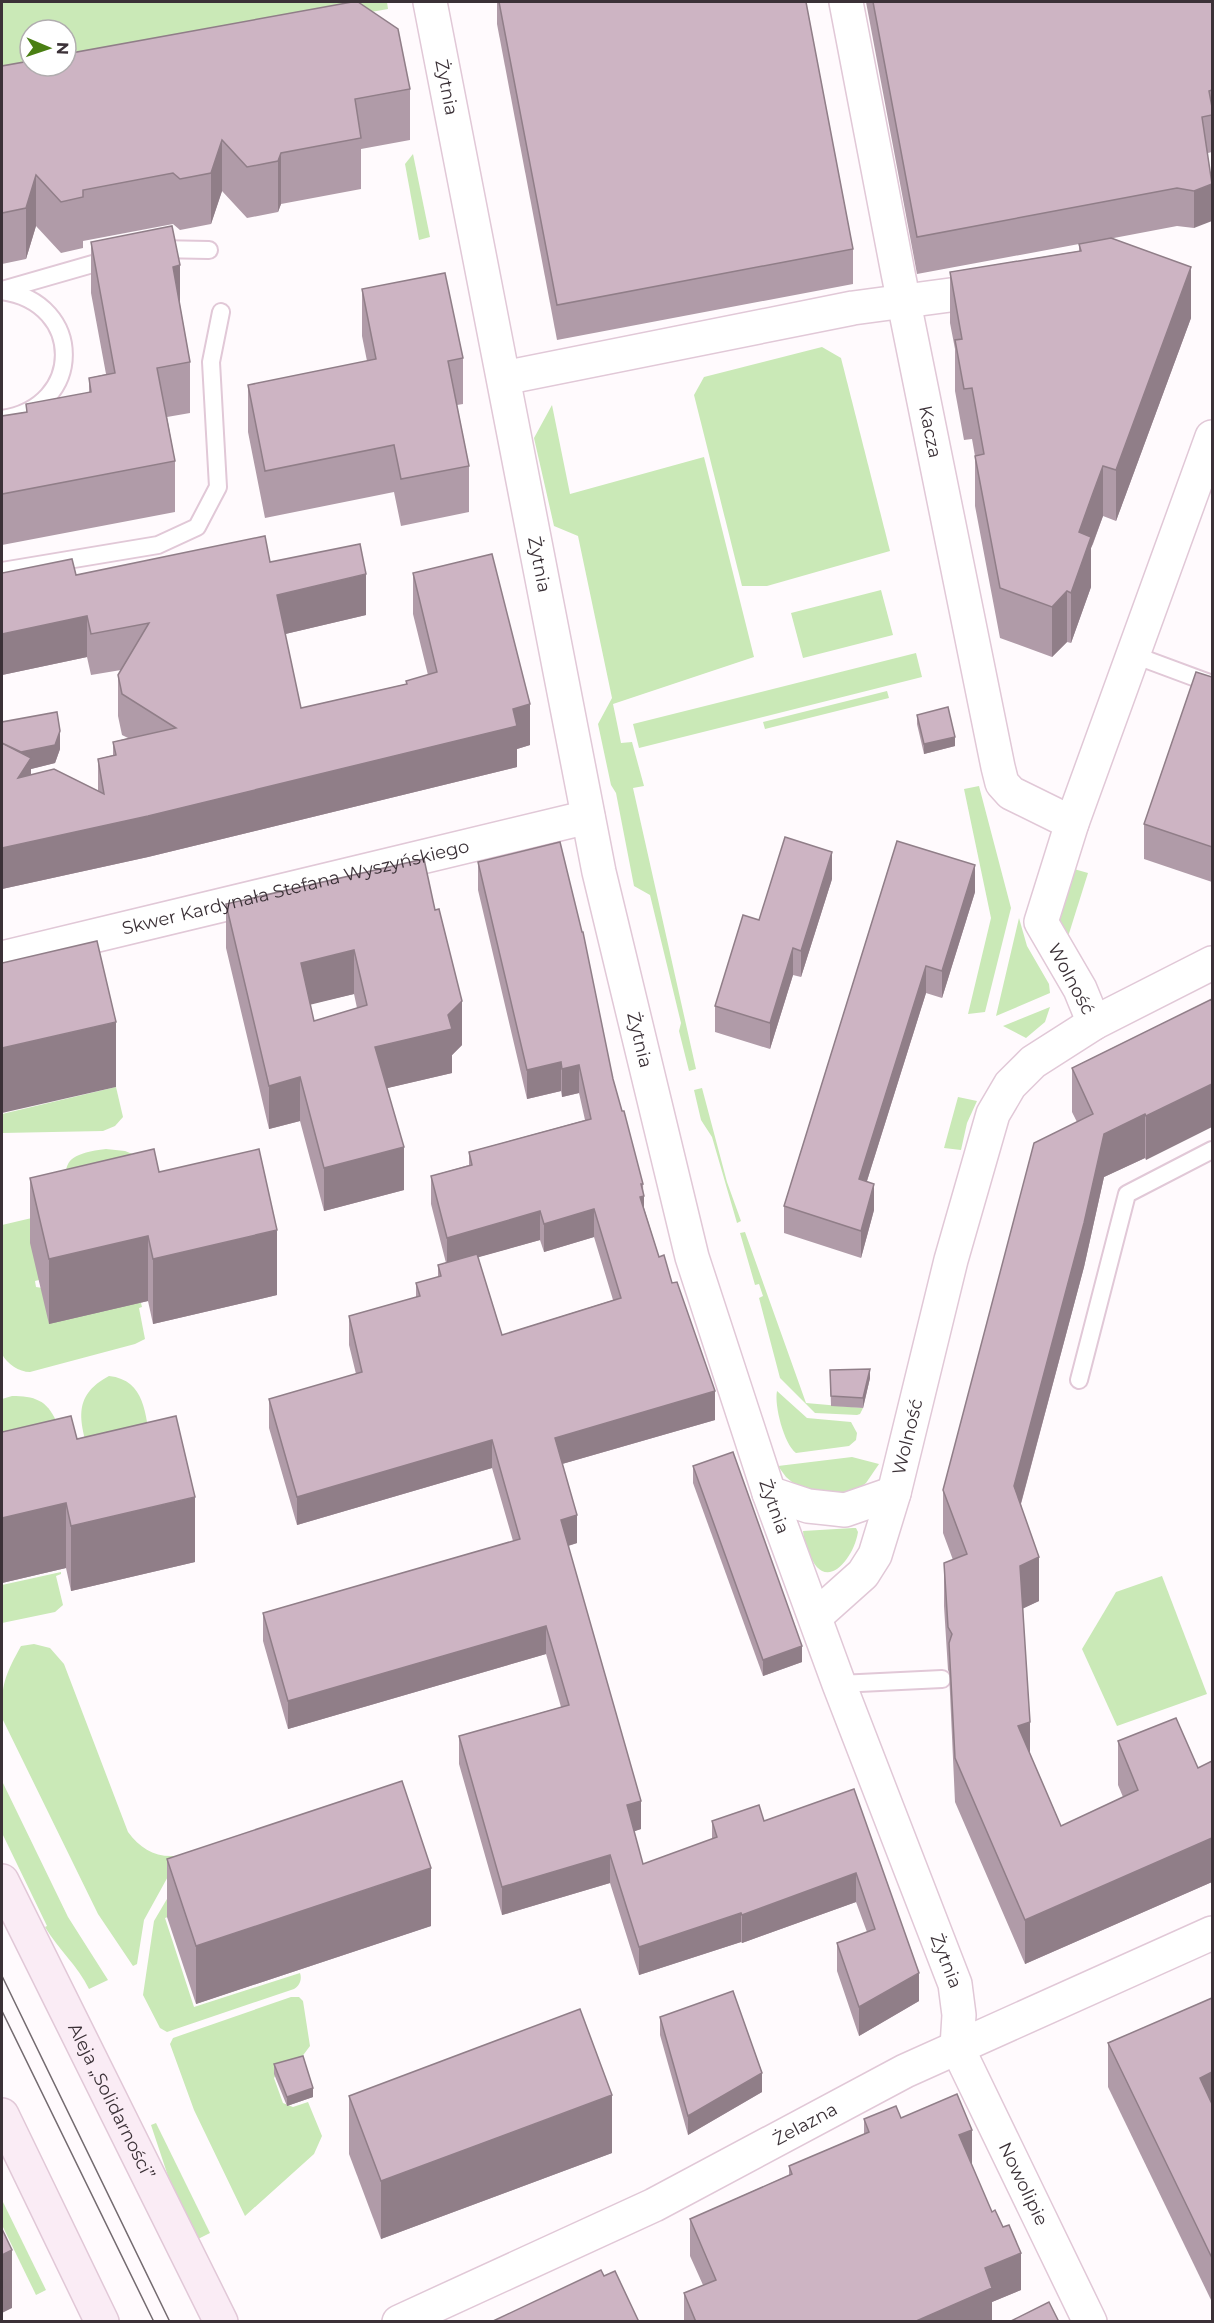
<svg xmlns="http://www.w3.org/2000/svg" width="1214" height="2323" font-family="Montserrat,sans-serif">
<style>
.green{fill:#cae9b7}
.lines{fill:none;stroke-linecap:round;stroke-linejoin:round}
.lane-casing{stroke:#e1c8d7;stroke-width:20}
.street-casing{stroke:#e1c8d7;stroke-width:36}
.secondary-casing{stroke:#e1c8d7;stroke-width:36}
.lane{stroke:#fff;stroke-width:16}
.street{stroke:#fff;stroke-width:33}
.secondary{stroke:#faecf5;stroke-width:33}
.tram{stroke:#746b70;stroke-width:1.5}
.wall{fill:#b09ba8;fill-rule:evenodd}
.shaded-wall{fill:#907e88}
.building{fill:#cdb4c3;stroke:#907e88;stroke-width:1.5;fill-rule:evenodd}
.labels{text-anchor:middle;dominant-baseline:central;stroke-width:5;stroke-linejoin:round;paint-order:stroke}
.street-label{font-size:18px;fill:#3b3137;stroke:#fff}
</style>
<rect width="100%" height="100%" fill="#fffafd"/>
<g class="green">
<path d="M2,2H387L388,9L66,66V30H30V66H66L2,77Z"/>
<path d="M413,154L430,237L419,240L405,164Z"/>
<path d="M822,347L841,358L890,551L767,586H742L694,395L704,377Z"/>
<path d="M552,405L570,494L704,457L754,657L613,704L621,743L632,742L644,786L633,788L696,1069L689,1071L679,1031L681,1023L650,895L634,886L616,793L611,785L598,724L612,698L578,536L554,526L534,438Z"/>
<path d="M881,590L893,635L803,658L791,613Z"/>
<path d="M916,653L922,677L639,748L633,724Z"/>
<path d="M887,691L889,698L765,729L763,722Z"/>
<path d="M979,786L1011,908L985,1012L968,1014L991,918L964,789Z"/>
<path d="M1074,869L1088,873L1067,940L1057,921Z"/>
<path d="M1019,918L1027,946L1049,984L1050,993L996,1016Z"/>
<path d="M1050,1007L1045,1022L1026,1038L1003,1026Z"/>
<path d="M116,1087L123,1117L115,1126L103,1131L2,1133V1114Z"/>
<path d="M702,1088L727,1182L741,1221L737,1223L712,1137L701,1120L694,1090Z"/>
<path d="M958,1097L977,1101L967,1123L961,1150L944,1148Z"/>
<path d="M106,1149L125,1151L135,1155L39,1280L35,1281L36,1287L141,1303L142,1307L139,1308L145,1339L135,1344L30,1372C19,1372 7,1364 2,1354V1225L70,1209C64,1167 57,1155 106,1149Z"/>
<path d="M745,1232L806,1403L863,1408L860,1414L857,1415L815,1413L780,1378L759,1298L763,1296L759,1284L755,1285L740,1233Z"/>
<path d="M109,1376C146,1380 145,1415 151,1445L90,1458C81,1423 70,1397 109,1376Z"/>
<path d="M777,1391L807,1418L851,1422L857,1433L856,1440L849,1446L796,1453C784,1444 774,1405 777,1391Z"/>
<path d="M12,1396C34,1396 47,1400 56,1421L2,1496V1399Z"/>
<path d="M852,1457L879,1464L866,1483L858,1489L841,1496L799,1488L786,1477L778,1466Z"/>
<path d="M853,1528H856L858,1532C853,1562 822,1596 808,1549C806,1543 803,1537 803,1531Z"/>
<path d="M61,1572V1574L56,1576L63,1605L55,1612L2,1623V1585Z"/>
<path d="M1162,1576L1207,1694L1117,1726L1082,1649L1116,1592Z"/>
<path d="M34,1644L50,1648L64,1664L128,1832C140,1848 154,1857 174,1856L176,1862L144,1920L137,1964L133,1966L98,1914L2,1718C1,1685 5,1675 21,1646Z"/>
<path d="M2,1781L68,1917L108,1980L89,1989C78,1966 58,1949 45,1927L47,1926L2,1833Z"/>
<path d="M194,1853L261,1886L165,1918L194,2007L300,1973C302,1979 300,1986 294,1989L167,2032L160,2028L143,1995L154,1921Z"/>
<path d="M291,1997H299L303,2001L310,2046L298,2062L279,2070L274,2078L283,2103L293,2107L308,2102L322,2136L314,2154L245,2216L194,2110L170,2044L173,2038Z"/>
<path d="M156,2123L210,2233L198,2239L168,2176L151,2125Z"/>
<path d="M2,2200L46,2290L36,2295L2,2225Z"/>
</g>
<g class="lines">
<defs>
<g id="lane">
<path d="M156,249L209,250"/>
<path d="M2,290L110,259"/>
<path d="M2,419C84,407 85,303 2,291"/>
<path d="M2,571L158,545L197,527L218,487L211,362L221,312"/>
<path d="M1134,655L1212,684"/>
<path d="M1079,1380L1127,1194L1212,1150"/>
<path d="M839,1684L942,1679"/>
</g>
<g id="street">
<path id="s1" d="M430,2L599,872L692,1257L769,1493L839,1684L955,1984L959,2015L957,2047L1090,2322"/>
<path id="s2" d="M846,2L898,273L998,767L1002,783L1011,793L1072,823"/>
<path d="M504,378L853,308L995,289"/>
<path id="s3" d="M2,958L588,817"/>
<path d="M1094,1023L1080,989L1041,922L1072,823L1212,437"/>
<path d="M769,1493L808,1506L845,1510L894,1493"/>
<path id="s4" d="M816,1616L863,1574L875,1555L894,1493L951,1260L993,1114L1010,1085L1033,1062L1094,1023L1212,963"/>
<path id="s5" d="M399,2322L654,2205L905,2071L1212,1933"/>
</g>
<g id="secondary">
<path id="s6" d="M2,1881L221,2322"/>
<path d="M2,2115L102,2322"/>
</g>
</defs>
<use href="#lane" class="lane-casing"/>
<use href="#street" class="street-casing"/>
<use href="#secondary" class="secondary-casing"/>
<use href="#lane" class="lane"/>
<use href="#street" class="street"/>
<use href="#secondary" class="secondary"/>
<g class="tram">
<path d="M2,1976L170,2322"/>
<path d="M2,2011L154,2322"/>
</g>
</g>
<g class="wall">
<path d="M497,2H806L853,249V284L557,340L497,24Z"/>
<path d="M866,2H1212V152L1208,153L1194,228L1177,226L1098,241L1191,318L1116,521L1103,516L1093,544L1091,548V587L1071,643L1067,642L1052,657L1000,638L975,506V456L972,439L964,440L955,391V349L950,323V272L1079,251V244L917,274Z"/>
<path d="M2,66L410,89V140L361,149V189L281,204L278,212L247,218L222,191L211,224L180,230L173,224L83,241V248L61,253L36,226L26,259L2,264Z"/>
<path d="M91,242L180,305L190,362V413L167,417L175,461V512L2,545V416L26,412V404L89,393V378L106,374L91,293Z"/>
<path d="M362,289L463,358V404L457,405L469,466V512L401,526L394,492L265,518L248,432V385L367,361L362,336Z"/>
<path d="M270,562L366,615L285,634L301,708L406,684L428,675L413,614V573L530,745L517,749V767L148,857L2,889V722L60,749L55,763L31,769V774L98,791V759L113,755V742L128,738L122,735L118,716V675L121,670L91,675L87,657L2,675V573L76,575Z"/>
<path d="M1212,677V882L1144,859V824Z"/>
<path d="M917,715L955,746L924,754L917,724Z"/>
<path d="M897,841L975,892L942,998L926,993L867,1181L874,1210L861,1258L784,1233V1206Z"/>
<path d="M424,859L462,1045L452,1055V1073L387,1088L404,1190L324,1211L300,1121L269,1129L226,948V904ZM354,994L357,1008L314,1021L310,1004Z"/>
<path d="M478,862L613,1079L643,1184L644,1208L659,1257L672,1283L715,1420L562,1464L577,1543L568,1546L641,1829L634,1831L643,1864L712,1839V1821H764L854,1789L919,2001L859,2036L837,1971V1943L867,1932L856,1902L742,1943L741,1942L639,1975L610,1883L502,1915L459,1764V1736L561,1707L546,1654L288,1729L263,1641V1613L513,1541L492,1468L297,1525L269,1428V1399L356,1374L349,1345V1316L416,1297V1283L438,1277V1265L446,1263L431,1204V1176L469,1165V1152L585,1120L579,1093L562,1097L561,1091L527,1099L478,890ZM594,1237L613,1300L502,1335L478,1257L540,1240L544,1252Z"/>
<path d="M832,879L801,977L793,975L770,1049L715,1032V1006L759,920Z"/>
<path d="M1212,999L1146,1160L1145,1158L1104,1177L1084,1267L1021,1504L1039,1601L1023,1608L1030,1755L1061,1826L1123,1797L1118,1785V1741L1198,1768L1212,1761V1882L1025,1964L955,1802L949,1672L948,1670L944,1606V1563L953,1560L943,1533V1490L1077,1122L1072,1112V1068Z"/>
<path d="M159,1172L277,1295L153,1324L148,1301L49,1324L30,1243V1178Z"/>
<path d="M830,1370L870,1378L863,1408L831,1406Z"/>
<path d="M2,1432L77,1439L195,1562L71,1591L66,1568L2,1583Z"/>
<path d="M693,1466L802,1662L763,1676L693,1483Z"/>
<path d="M167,1859L431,1926L196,2004L167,1917Z"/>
<path d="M1212,1998V2302L1108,2087V2043Z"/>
<path d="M660,2017L762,2092L688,2135L660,2035Z"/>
<path d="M274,2064L313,2097L287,2106L274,2074Z"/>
<path d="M349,2096L612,2153L381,2239L349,2154Z"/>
<path d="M901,2118L972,2165L1021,2290L992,2302V2322H684V2293L703,2285L690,2256V2219L789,2175V2166L864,2134V2119Z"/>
</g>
<g class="shaded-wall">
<path d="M222,140V191L211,224V173Z"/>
<path d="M281,153V204L278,212V161Z"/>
<path d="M36,175V226L26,259V208Z"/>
<path d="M1212,184V221L1194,228V191Z"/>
<path d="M180,265V316L173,267Z"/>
<path d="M1191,267V318L1116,521V470Z"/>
<path d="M1103,466V516L1091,548V587L1071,643V593L1079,532Z"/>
<path d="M366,574V615L277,636V595Z"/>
<path d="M1067,591V642L1052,657V607Z"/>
<path d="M87,616V657L2,675V634Z"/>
<path d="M530,704V745L517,749V767L148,857L2,889V848Z"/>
<path d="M60,731V749L55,763L31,769V799L2,757Z"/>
<path d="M955,737V746L924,754V744Z"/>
<path d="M832,852V879L801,977V951Z"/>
<path d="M975,865V892L942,998V971Z"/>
<path d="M793,948V975L770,1049V1023Z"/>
<path d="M354,950V994L301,1007V963Z"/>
<path d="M926,966V993L859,1206V1179Z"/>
<path d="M462,1001V1045L452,1055V1073L375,1091V1047L448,1015Z"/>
<path d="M116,1022V1087L2,1113V1048Z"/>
<path d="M561,1062V1091L527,1099V1070Z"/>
<path d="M579,1065V1093L562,1097V1069Z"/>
<path d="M300,1077V1121L269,1129V1086Z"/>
<path d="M1212,1084V1127L1146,1160V1116Z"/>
<path d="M1145,1114V1158L1104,1177L1084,1267L1014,1529V1486L1104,1134Z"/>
<path d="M404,1147V1190L324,1211V1168Z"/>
<path d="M874,1184V1210L861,1258V1231Z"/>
<path d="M644,1196V1224L640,1197Z"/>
<path d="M594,1209V1237L544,1252V1224Z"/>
<path d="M540,1211V1240L447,1266V1238Z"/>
<path d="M277,1230V1295L153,1324V1259Z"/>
<path d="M148,1236V1301L49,1324V1259Z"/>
<path d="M870,1369V1378L863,1408V1398Z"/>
<path d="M715,1391V1420L555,1466V1438Z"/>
<path d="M492,1440V1468L297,1525V1497Z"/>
<path d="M195,1497V1562L71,1591V1526Z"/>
<path d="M66,1503V1568L2,1583V1518Z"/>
<path d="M577,1515V1543L561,1548V1520Z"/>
<path d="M1039,1557V1601L1020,1610V1566Z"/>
<path d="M546,1626V1654L288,1729V1701Z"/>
<path d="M802,1646V1662L763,1676V1660Z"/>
<path d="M1030,1722V1765L1018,1726Z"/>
<path d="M641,1801V1829L627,1834V1805Z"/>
<path d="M1212,1838V1882L1025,1964V1920Z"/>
<path d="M610,1855V1883L502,1915V1887Z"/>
<path d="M431,1868V1926L196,2004V1946Z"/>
<path d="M856,1873V1902L742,1943V1915Z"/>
<path d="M741,1913V1942L639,1975V1947Z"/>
<path d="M919,1973V2001L859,2036V2007Z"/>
<path d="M1212,2072V2117L1200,2078Z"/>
<path d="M762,2073V2092L688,2135V2116Z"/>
<path d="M313,2088V2097L287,2106V2097Z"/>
<path d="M612,2095V2153L381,2239V2181Z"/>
<path d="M972,2130V2167L959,2135Z"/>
<path d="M12,2250V2308L2,2313V2255Z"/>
<path d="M1021,2253V2290L992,2302V2322H914L985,2268Z"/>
</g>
<g class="building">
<path d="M352,2H358L398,29L410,89L355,99L361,138L281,153L278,161L247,167L222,140L211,173L180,179L173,173L83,190V197L61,202L36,175L26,208L2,213V66L30,61V66H66V54Z"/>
<path d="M499,2H806L853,249L557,305Z"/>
<path d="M873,2H1212V90L1209,91L1212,107V115L1202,117L1212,184L1194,191L1177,188L917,237Z"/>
<path d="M172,226L180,265L173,267L190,362L157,368L175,461L2,494V416L27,412L26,404L91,392L89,378L115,373L91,242Z"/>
<path d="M1111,238L1191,267L1116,470L1103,466L1093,493L1079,532L1091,537L1071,593L1067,591L1052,607L1000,588L975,456L984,454L972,388L964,389L955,340L962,339L950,272L1081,251L1079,244Z"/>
<path d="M445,273L463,358L448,361L469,466L401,479L394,445L265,471L248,385L376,359L362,289Z"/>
<path d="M265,536L270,562L360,544L366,574L277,595L301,708L407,684L406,681L437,672L413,573L492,554L530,704L513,709L517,726L148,816L2,848V743L31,758L18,778L54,769L104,794L98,759L116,755L113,742L176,728L122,694L118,675L149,623L91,634L87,616L2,634V573L72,559L76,575Z"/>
<path d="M1196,672L1212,677V847L1144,824Z"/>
<path d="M948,707L955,737L924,744L917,715Z"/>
<path d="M57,712L60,731L55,745L21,752L2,743V722Z"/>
<path d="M785,837L832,852L801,951L793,948L770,1023L715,1006L743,915L759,920Z"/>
<path d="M897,841L975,865L942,971L926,966L859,1179L874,1184L861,1231L784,1206Z"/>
<path d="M560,842L582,932H583L613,1079L622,1111H624L643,1184H641L644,1196L640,1197L659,1257L664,1255L672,1283L677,1282L715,1391L555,1438L577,1515L561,1520L641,1801L627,1805L643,1864L717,1837L712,1821L759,1805L764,1821L854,1789L919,1973L859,2007L837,1943L875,1929L856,1873L742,1915L741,1913L639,1947L610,1855L502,1887L459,1736L569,1705L546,1626L288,1701L263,1613L520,1539L492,1440L297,1497L269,1399L362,1372L349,1316L420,1296L416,1283L441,1276L438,1265L477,1254L502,1335L621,1298L594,1209L544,1224L540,1211L447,1238L431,1176L472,1165L469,1152L591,1119L579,1065L562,1069L561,1062L527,1070L478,862Z"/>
<path d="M424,859L435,910L439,909L462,1001L448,1015L452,1029L375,1047L404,1147L324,1168L300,1077L269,1086L226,904ZM354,950L367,1005L314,1021L301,963Z"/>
<path d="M97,941L116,1022L2,1048V963Z"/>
<path d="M1212,999V1084L1146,1116L1145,1114L1104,1134L1084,1223L1014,1486L1039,1557L1020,1566L1030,1722L1018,1726L1061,1826L1138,1790L1118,1741L1176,1718L1198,1768L1212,1761V1838L1025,1920L955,1758L949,1643L952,1634L948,1627L944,1563L967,1554L943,1490L1034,1143L1093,1114L1072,1068Z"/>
<path d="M154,1149L159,1172L259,1149L277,1230L153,1259L148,1236L49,1259L30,1178Z"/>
<path d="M870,1369L863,1398L831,1396L830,1370Z"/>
<path d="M71,1416L77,1439L176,1416L195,1497L71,1526L66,1503L2,1518V1432Z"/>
<path d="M733,1452L802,1646L763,1660L693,1466Z"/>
<path d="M402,1781L431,1868L196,1946L167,1859Z"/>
<path d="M733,1991L762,2073L688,2116L660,2017Z"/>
<path d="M1212,1998V2072L1200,2078L1212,2104V2258L1108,2043Z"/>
<path d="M580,2009L612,2095L381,2181L349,2096Z"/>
<path d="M303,2056L313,2088L287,2097L274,2064Z"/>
<path d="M957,2094L972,2130L959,2135L992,2212L995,2210L1003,2227L1009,2225L1021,2253L985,2268L992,2288L914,2322H696L684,2293L716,2280L690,2219L792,2174L789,2166L869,2132L864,2119L896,2106L901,2118Z"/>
<path d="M2,2229L12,2250L2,2255Z"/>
<path d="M601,2270L604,2276L615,2271L639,2322H491Z"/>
<path d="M1049,2302L1059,2322H1009Z"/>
</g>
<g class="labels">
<g class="street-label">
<text stroke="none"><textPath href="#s1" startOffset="87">Żytnia</textPath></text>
<text stroke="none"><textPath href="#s2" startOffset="438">Kacza</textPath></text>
<text stroke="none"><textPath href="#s1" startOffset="573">Żytnia</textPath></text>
<text stroke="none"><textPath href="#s3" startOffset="302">Skwer Kardynała Stefana Wyszyńskiego</textPath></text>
<text transform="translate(1071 979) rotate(62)">Wolność</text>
<text stroke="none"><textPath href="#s1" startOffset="1059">Żytnia</textPath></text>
<text stroke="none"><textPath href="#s4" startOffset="208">Wolność</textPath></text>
<text stroke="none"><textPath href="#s1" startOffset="1545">Żytnia</textPath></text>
<text stroke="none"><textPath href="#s1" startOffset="2031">Żytnia</textPath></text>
<text stroke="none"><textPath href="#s6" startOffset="246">Aleja „Solidarności”</textPath></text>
<text stroke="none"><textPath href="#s5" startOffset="452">Żelazna</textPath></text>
<text stroke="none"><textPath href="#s1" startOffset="2271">Nowolipie</textPath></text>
</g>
</g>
<rect width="1214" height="2323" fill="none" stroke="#3b3137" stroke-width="6"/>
<g transform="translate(48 48) rotate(92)"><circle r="28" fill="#ffffff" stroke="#b1adaf" stroke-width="1.5"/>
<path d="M0-4.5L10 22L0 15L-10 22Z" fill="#4a7f13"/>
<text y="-9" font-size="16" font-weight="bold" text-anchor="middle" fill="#3b3137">N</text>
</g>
</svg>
